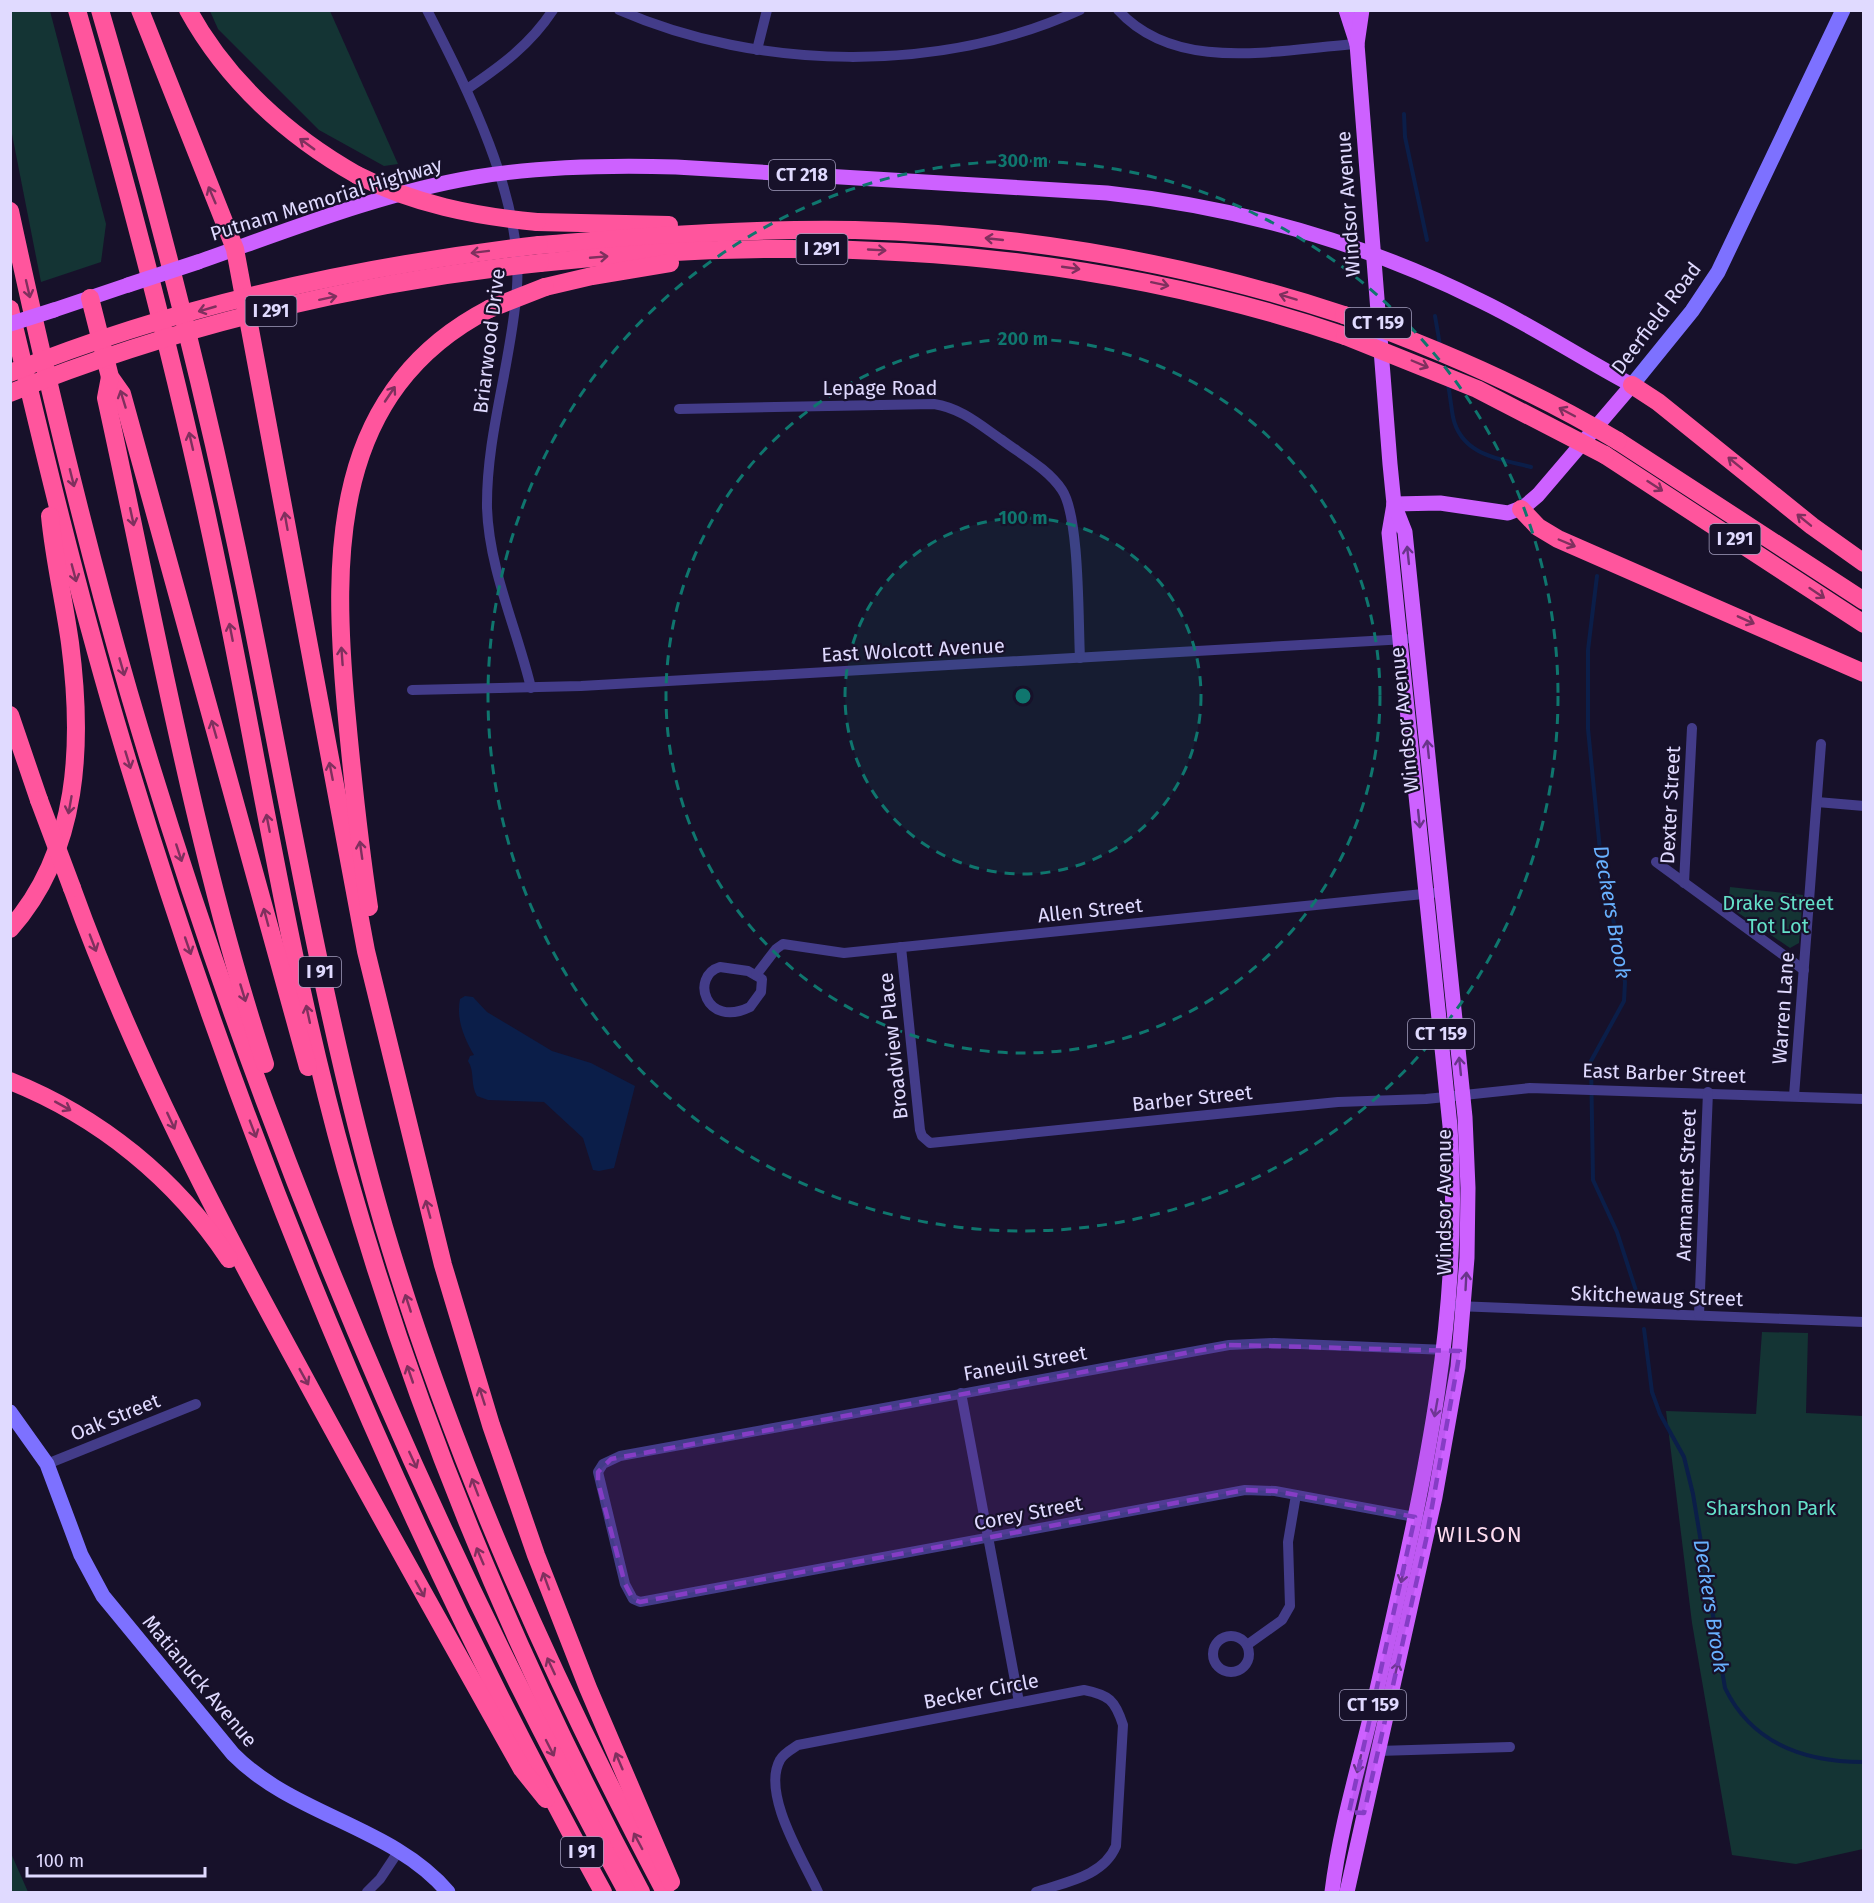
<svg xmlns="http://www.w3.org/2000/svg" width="1874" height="1903" font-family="'Fira Sans',sans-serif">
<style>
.green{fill:#143434}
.water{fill:#0b1e49}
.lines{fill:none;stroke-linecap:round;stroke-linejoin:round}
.stream{stroke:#0b1e49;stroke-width:4}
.street{stroke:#433c89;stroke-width:10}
.secondary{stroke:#7d71ff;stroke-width:15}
.primary{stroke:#cd61ff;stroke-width:15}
.highway{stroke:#ff559d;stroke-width:18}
.primary-bridge{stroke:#cd61ff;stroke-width:15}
.highway-bridge{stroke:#ff559d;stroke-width:18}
.oneway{stroke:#7f305e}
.oneway2{stroke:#69358a}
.marked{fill:#853dc5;fill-opacity:0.2;stroke:#853dc5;stroke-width:4.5;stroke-dasharray:12 8;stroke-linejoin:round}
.ring{fill:none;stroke:#0f766e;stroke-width:3;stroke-dasharray:10 8}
.labels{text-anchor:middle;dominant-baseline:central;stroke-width:4.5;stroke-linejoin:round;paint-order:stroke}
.shield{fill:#17112a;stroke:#a49ebf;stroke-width:1.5}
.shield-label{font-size:18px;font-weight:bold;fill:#e0daff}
.street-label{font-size:20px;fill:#e0daff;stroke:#17112a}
.park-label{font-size:20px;fill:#64e1c9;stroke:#17112a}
.water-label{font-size:21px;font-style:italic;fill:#68b1ff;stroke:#17112a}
.quarter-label{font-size:22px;letter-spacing:1.5px;fill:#ffdcf0;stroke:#17112a}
.centre{fill:#0f766e;stroke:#17112a;stroke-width:3}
.ring-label{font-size:18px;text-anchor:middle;font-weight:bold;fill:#0f766e;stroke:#17112a;stroke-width:4.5;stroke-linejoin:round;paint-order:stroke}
</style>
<rect width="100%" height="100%" fill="#17112a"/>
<g class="green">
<path d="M10,11H50L106,224L101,262L41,282L11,129Z"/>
<path d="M210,11H330L398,164L384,166L319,130L218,29Z"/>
<path d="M1730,887L1803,895L1799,943L1790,948L1728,906Z"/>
<path d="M1762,1332L1808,1333L1806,1413L1863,1416V1849L1796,1864L1732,1855L1692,1623L1666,1411L1756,1414Z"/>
<path d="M10,1851L28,1892H11Z"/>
</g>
<path class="water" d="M465,996L473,997L487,1012L552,1051L591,1063L635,1086L614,1168L599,1171L593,1170L583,1138L544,1102L488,1100L477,1096C470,1085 475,1071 468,1061L470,1056L474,1055C464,1038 456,1019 460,999Z"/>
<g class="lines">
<g class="stream">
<path d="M1404,114L1405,137L1427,240"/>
<path d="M1435,316L1440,345"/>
<path d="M1448,384C1450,395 1451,406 1453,417C1461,455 1499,459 1531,467"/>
<path d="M1597,576L1588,650V729L1600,850L1625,982L1624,1001L1591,1061L1593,1180L1617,1232L1640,1303"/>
<path d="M1644,1329L1652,1392L1660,1414L1684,1457L1693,1494L1725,1688C1752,1744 1804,1762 1864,1762"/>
</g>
<g class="street">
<path d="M427,10C467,88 523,198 517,287C512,361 486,434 487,508C489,569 517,629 531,688"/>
<path d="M619,10C759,71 940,74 1080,10"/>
<path d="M1118,10C1177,75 1279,49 1357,44"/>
<path d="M757,50L767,10"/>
<path d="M467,89C501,66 530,45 553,10"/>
<path d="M679,409L934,404C961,408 980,425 1002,440C1022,455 1048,469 1062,490C1080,517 1078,621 1080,658"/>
<path d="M412,690L581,686L1406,639"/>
<path d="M1817,802L1864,806"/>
<path d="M1656,862L1804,970"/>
<path d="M1684,883L1692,728"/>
<path d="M901,947L920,1130L922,1136L930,1143L1257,1110L1338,1102L1426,1099L1530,1088L1864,1099"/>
<path d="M720,967L748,971L762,979L761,992L750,1007C705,1029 690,976 720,967Z"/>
<path d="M756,975L776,949L783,944L844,953L1433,893"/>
<path d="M1794,1096L1821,744"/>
<path d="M1456,1306L1864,1322"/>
<path d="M1699,1315L1708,1092"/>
<path d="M961,1393L1019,1702"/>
<path d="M47,1464L196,1404"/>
<path d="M1420,1518L1275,1491L1245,1490L640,1602L633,1599L625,1584L598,1472L603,1464L620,1456L1229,1345L1274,1343L1447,1350"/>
<circle cx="1231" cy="1654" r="18"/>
<path d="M1247,1645L1282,1620L1290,1606L1288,1542L1296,1495"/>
<path d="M1378,1751L1510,1747"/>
<path d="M367,1892L380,1879L398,1852"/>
<path d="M818,1892C804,1861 761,1794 780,1760C783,1754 792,1749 798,1745L1084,1690C1109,1695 1115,1700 1123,1725L1116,1846C1103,1877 1065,1882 1036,1892"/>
</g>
<g class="secondary">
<path d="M1632,385L1692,311L1718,272L1843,10"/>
<path d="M10,1412L47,1464L81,1555L103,1596L233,1754C294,1816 392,1826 448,1892"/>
</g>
<g class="primary">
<path d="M1346,10L1357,44"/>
<path d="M198,262C289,230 381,193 476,177C543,166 609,165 676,167L1107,193C1238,207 1363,242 1481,301C1533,326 1581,358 1632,385L1538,495L1524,507L1508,513L1440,503L1394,504"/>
<path d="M54,310L128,285"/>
<path d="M1332,1892C1340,1826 1361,1759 1376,1694C1419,1502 1464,1325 1450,1126L1389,533L1394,504"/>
<path d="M1347,1892L1435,1497L1458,1367L1467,1258L1468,1188L1465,1117L1405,532L1394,504L1390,464L1357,44L1362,10"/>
</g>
<g class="highway">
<path d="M77,10C132,201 182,392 222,587C262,781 292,978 346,1169C417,1421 518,1661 641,1892"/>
<path d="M100,10C156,201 205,393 245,587C289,801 323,1017 384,1227C453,1459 552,1679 665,1892"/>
<path d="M140,10L235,249L366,951L443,1265L491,1425L536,1555L588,1688L671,1882"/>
<path d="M188,10C227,81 288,136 357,175"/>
<path d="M10,211C45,373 83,534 129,693C251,1109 419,1513 627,1892"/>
<path d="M537,222L669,225"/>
<path d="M539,245C644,237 749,228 855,230C1022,234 1186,263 1344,315"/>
<path d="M540,263C812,233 1086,248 1345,336"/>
<path d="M545,287L592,276L670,263"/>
<path d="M90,298L110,377L122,394L308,1067"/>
<path d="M10,309C43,448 76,586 116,722C235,1127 399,1523 603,1892"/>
<path d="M110,377L106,398C155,621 194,847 265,1064"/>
<path d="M1632,385L1658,402L1812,526L1864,563"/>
<path d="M1618,441L1864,601"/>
<path d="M1605,455L1864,624"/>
<path d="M1521,509L1538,527L1558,539L1864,673"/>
<path d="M10,715L39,800"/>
<path d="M72,888C133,1057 216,1216 302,1373C374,1506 448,1637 522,1769L546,1799"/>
<path d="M369,907C359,841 352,774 346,708C332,553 331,391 489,309"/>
<path d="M10,929C80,850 83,742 70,643C64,600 54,559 50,516"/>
<path d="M10,1081C100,1117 176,1179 229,1259"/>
</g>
<g class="primary-bridge">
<path d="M128,285L198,262"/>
<path d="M10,324L54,310"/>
</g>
<g class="highway-bridge">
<path d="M357,175C414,204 474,216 537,222"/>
<path d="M489,309L545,287"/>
<path d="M1344,315C1439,349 1531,389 1618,441"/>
<path d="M1345,336L1477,389L1605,455"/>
<path d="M10,373C178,305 359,266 539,245"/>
<path d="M10,393C178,325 361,282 540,263"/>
<path d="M39,800L72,888"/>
</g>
</g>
<defs><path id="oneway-shaft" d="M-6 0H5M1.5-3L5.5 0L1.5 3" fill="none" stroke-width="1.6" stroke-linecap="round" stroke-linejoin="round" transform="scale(1.5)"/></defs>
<g class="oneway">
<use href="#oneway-shaft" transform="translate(307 144) rotate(-144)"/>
<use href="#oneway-shaft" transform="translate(212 195) rotate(-113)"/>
<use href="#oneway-shaft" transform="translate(994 239) rotate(-174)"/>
<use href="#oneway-shaft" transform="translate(877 250) rotate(3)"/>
<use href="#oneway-shaft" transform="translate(480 252) rotate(173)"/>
<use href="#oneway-shaft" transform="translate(599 257) rotate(-5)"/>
<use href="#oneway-shaft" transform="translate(1071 268) rotate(8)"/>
<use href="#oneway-shaft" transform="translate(1160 284) rotate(12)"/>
<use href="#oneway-shaft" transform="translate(28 289) rotate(77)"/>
<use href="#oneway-shaft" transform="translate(1288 297) rotate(-163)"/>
<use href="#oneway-shaft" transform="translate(328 298) rotate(-12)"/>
<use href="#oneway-shaft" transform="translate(207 309) rotate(164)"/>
<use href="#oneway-shaft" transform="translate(1420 364) rotate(23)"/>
<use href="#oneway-shaft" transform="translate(390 394) rotate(-56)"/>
<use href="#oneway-shaft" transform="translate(123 399) rotate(-107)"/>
<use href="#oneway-shaft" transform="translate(1567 412) rotate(-152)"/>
<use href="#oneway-shaft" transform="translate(191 441) rotate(-103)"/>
<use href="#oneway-shaft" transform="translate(1735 463) rotate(-141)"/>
<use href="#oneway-shaft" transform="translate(72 478) rotate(76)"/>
<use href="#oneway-shaft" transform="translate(1655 486) rotate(33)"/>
<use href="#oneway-shaft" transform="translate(132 517) rotate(78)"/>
<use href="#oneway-shaft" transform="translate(1804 520) rotate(-141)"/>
<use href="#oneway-shaft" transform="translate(286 521) rotate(-100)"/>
<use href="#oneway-shaft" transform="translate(1567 543) rotate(23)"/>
<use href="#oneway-shaft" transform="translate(74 573) rotate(75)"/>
<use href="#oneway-shaft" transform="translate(1817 593) rotate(34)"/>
<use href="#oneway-shaft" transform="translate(1746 620) rotate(24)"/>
<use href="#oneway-shaft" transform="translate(231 632) rotate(-101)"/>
<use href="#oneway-shaft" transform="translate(342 656) rotate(-94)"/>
<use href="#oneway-shaft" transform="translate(122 667) rotate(74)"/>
<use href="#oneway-shaft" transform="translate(214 729) rotate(-106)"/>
<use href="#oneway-shaft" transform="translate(128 760) rotate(73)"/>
<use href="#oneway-shaft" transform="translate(331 771) rotate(-101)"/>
<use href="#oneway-shaft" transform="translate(70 805) rotate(100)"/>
<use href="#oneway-shaft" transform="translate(268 823) rotate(-101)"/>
<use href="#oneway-shaft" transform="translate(361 850) rotate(-98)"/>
<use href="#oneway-shaft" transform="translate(179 853) rotate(72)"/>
<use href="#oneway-shaft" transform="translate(266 917) rotate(-105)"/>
<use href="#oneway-shaft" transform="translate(93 943) rotate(69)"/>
<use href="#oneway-shaft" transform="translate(188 946) rotate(71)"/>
<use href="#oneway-shaft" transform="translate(243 993) rotate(73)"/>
<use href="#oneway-shaft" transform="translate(308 1014) rotate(-102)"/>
<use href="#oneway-shaft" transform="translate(63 1106) rotate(29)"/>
<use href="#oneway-shaft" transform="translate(171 1121) rotate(65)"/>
<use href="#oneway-shaft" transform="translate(253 1129) rotate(69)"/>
<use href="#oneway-shaft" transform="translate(428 1209) rotate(-105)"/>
<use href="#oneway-shaft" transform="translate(408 1303) rotate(-108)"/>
<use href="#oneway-shaft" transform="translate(410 1374) rotate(-109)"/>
<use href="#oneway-shaft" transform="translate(304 1377) rotate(61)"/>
<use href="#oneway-shaft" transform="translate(482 1396) rotate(-108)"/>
<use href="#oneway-shaft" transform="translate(413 1460) rotate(65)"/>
<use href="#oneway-shaft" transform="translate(475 1487) rotate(-111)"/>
<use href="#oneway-shaft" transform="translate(480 1556) rotate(-113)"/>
<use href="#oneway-shaft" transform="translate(546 1581) rotate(-110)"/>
<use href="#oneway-shaft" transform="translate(420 1589) rotate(61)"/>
<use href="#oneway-shaft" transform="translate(551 1666) rotate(-115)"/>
<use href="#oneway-shaft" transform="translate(550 1748) rotate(63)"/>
<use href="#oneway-shaft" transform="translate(619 1761) rotate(-113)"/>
<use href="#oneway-shaft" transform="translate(638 1841) rotate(-118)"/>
</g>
<g class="oneway2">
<use href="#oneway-shaft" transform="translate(1408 555) rotate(-96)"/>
<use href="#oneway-shaft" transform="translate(1428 749) rotate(-96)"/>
<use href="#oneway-shaft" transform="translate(1419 819) rotate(84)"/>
<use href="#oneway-shaft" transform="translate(1460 1066) rotate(-96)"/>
<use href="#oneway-shaft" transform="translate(1466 1281) rotate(-87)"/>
<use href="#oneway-shaft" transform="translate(1436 1408) rotate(100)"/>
<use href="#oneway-shaft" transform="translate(1403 1574) rotate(103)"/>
<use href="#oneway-shaft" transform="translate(1396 1671) rotate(-77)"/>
<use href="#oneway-shaft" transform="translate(1359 1764) rotate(103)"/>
</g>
<path class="marked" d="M1229,1345L1460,1351L1426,1540L1364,1813L1349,1812L1415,1517L1275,1491L1245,1490L640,1602L633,1599L625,1584L598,1482V1472L611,1459Z"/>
<circle cx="1023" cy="696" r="178" fill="#0f766e" fill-opacity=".12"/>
<g class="ring">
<circle cx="1023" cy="696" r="178"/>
<circle cx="1023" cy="696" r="357"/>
<circle cx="1023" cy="696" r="535"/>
</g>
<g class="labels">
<g class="shield">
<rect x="769" y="160" width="66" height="30" rx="4.5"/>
<rect x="796.5" y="234" width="51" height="30" rx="4.5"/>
<rect x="245.5" y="296" width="51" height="30" rx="4.5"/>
<rect x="1345" y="308" width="66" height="30" rx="4.5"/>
<rect x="1709.5" y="524" width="51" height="30" rx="4.5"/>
<rect x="299" y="957" width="42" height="30" rx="4.5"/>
<rect x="1408" y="1019" width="66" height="30" rx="4.5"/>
<rect x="1340" y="1690" width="66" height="30" rx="4.5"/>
<rect x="561" y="1837" width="42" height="30" rx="4.5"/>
</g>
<g class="shield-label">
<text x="802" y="175">CT 218</text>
<text x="822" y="249">I 291</text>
<text x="271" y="311">I 291</text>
<text x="1378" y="323">CT 159</text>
<text x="1735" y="539">I 291</text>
<text x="320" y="972">I 91</text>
<text x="1441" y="1034">CT 159</text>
<text x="1373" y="1705">CT 159</text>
<text x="582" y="1852">I 91</text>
</g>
<g class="street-label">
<text transform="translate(326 199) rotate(-17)">Putnam Memorial Highway</text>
<text transform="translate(1348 204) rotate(-94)">Windsor Avenue</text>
<text transform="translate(1656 318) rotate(-53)">Deerfield Road</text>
<text transform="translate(489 341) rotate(-83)">Briarwood Drive</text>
<text x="880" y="388">Lepage Road</text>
<text transform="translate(913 650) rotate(-3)">East Wolcott Avenue</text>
<text transform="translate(1404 720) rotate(-96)">Windsor Avenue</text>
<text transform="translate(1670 805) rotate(-87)">Dexter Street</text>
<text transform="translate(1090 910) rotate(-6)">Allen Street</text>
<text transform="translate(1783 1008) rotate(-86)">Warren Lane</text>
<text transform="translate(893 1046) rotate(-96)">Broadview Place</text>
<text transform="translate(1664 1073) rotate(2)">East Barber Street</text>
<text transform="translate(1192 1098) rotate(-6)">Barber Street</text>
<text transform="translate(1686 1185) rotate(-88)">Aramamet Street</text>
<text transform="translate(1444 1202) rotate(-90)">Windsor Avenue</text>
<text transform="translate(1657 1296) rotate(2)">Skitchewaug Street</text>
<text transform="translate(1025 1363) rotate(-10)">Faneuil Street</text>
<text transform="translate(115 1417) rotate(-22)">Oak Street</text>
<text transform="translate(1028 1513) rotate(-11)">Corey Street</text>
<text transform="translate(200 1681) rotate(50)">Matianuck Avenue</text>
<text transform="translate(981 1691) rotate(-11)">Becker Circle</text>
</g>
<g class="park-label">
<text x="1778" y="903">Drake Street<tspan x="1778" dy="23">Tot Lot</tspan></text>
<text x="1771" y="1508">Sharshon Park</text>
</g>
<g class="water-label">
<text transform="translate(1612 912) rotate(80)">Deckers Brook</text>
<text transform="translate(1711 1606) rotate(81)">Deckers Brook</text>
</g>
<g class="quarter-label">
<text x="1480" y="1534">WILSON</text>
</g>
</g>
<circle cx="1023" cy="696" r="9" class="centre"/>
<g class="ring-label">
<text x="1023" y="167">300 m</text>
<text x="1023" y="345">200 m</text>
<text x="1023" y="524">100 m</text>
</g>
<rect width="1874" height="1903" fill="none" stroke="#e0daff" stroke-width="24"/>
<path d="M27 1867v9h178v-9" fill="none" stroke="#e0daff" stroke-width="3"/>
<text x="36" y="1867" font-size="18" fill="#e0daff" stroke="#17112a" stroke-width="4.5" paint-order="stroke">100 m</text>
</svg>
